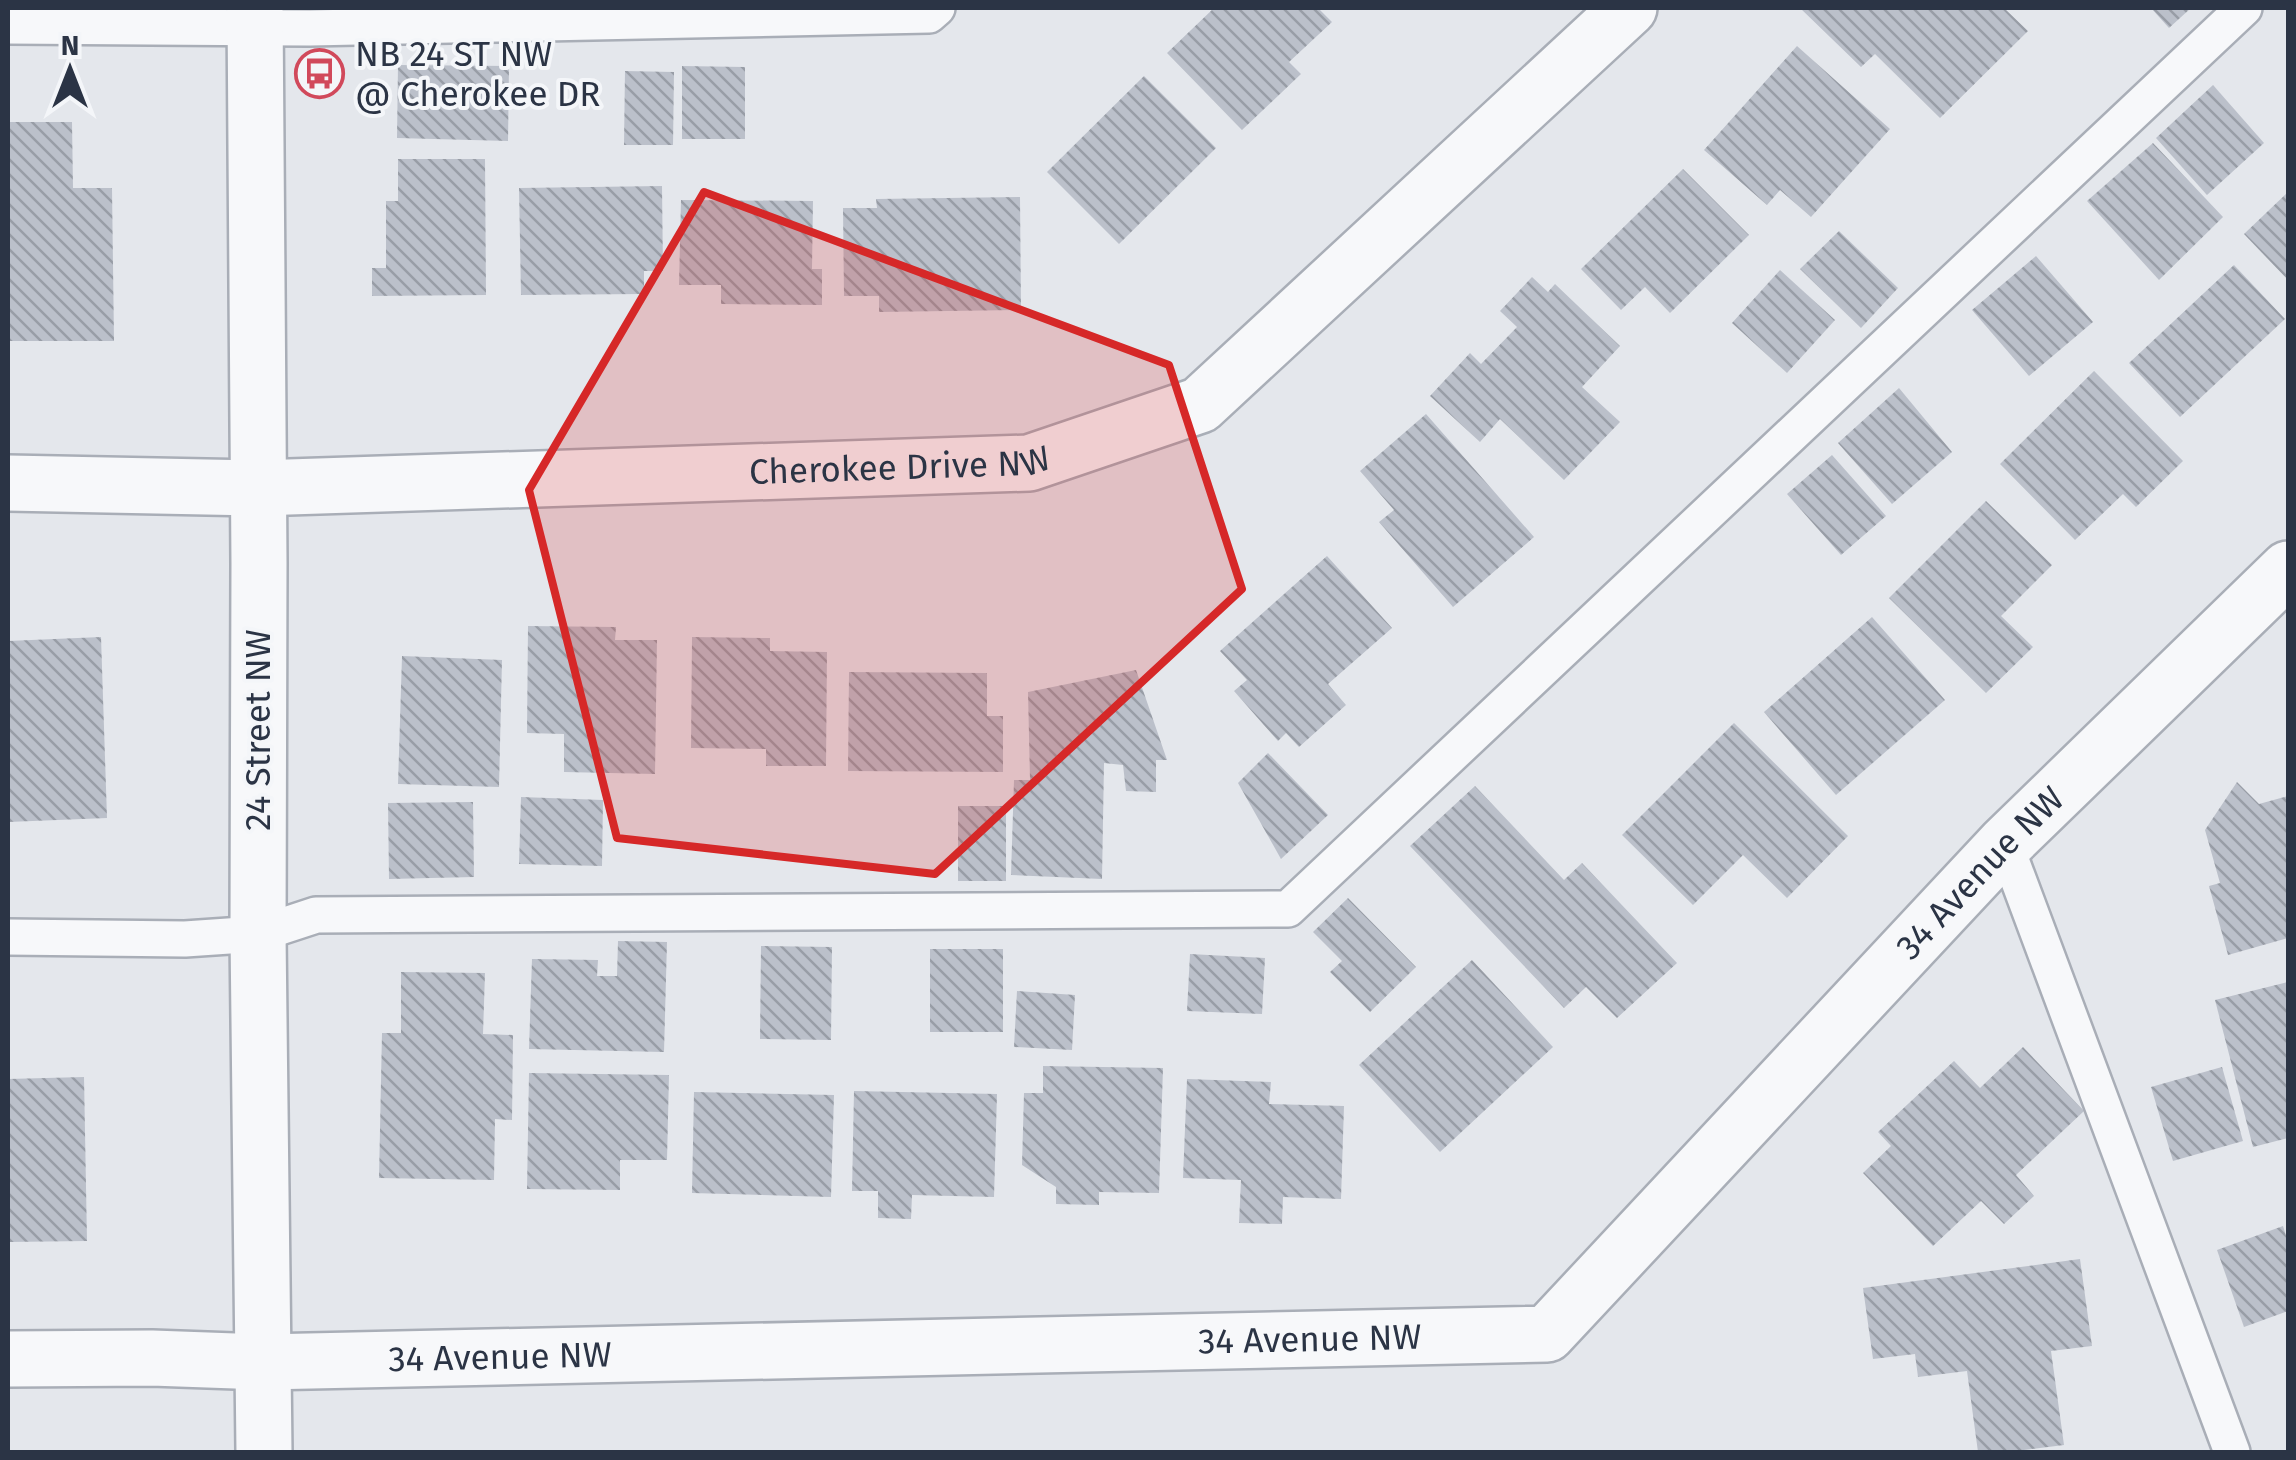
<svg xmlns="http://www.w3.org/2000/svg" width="2296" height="1460" font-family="'Fira Sans',sans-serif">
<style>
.building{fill:url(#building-back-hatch)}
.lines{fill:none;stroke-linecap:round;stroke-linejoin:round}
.lane-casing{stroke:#a9aeb7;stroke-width:40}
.street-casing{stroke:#a9aeb7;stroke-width:60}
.lane{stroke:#f7f8fa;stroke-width:35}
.street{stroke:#f7f8fa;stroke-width:55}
.marked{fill:#d62828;fill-opacity:0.2;stroke:#d62828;stroke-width:8;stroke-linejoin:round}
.labels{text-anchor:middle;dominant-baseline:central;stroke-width:8;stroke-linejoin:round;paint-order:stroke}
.poi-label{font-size:35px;fill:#2b3445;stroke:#f4f6f9;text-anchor:start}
.street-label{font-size:35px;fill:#2b3445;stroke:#f4f6f9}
</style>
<defs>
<pattern id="building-back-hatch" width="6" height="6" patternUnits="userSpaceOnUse" patternTransform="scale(2.5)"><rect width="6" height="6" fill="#bbc0ca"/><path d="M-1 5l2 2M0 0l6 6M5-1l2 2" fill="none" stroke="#989da6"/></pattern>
</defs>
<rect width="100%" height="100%" fill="#e4e7ec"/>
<g class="building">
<path d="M1214,8H1318L1332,22L1289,62L1301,74L1242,130L1167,53Z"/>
<path d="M1800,8H2004L2028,31L1940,118L1875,54L1861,67Z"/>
<path d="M2151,8H2191L2169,28Z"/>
<path d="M1797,46L1890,129L1811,217L1780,190L1767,205L1704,150Z"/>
<path d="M398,65L509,66L508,141L397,138Z"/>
<path d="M682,66L745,67V139H682Z"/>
<path d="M625,71L674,72L673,145H624Z"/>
<path d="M1144,76L1216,148L1119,244L1047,172Z"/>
<path d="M2213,85L2264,143L2207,195L2156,138Z"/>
<path d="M8,122H72L73,188H112L114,341H8Z"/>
<path d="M2153,143L2223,217L2159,280L2087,201Z"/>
<path d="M398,159H485L486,295L372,296V268H386V201H398Z"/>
<path d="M1683,169L1749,235L1670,313L1645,287L1621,310L1581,269Z"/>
<path d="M662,186L663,271H644V294L521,295L519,188Z"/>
<path d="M2288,192V280L2244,234Z"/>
<path d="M1020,197L1021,310L879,312V296H844L843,208H877L876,199Z"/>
<path d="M681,200L813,201L812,269H822V305L721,304V285H679Z"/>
<path d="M1839,231L1898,288L1861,328L1800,269Z"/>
<path d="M2036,256L2093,322L2029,376L1972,310Z"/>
<path d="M2234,265L2285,319L2180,417L2129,363Z"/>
<path d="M1780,270L1835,320L1787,373L1732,323Z"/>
<path d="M1532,277L1548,292L1555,284L1620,346L1582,387L1620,422L1564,480L1500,419L1480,442L1430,396L1470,353L1481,364L1517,327L1500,311Z"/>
<path d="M2094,371L2183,461L2136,507L2123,494L2075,540L2000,464Z"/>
<path d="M1899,388L1952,452L1892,504L1838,443Z"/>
<path d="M1426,414L1534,537L1453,607L1379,522L1394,510L1360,471Z"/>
<path d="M1832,455L1886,516L1841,555L1787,494Z"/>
<path d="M1986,501L2052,565L2001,616L2033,647L1986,693L1889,598Z"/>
<path d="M1327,556L1392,628L1328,684L1346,705L1299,747L1286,733L1278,741L1234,691L1247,680L1220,651Z"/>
<path d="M1872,617L1945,700L1836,795L1764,712Z"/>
<path d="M528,626L616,627L615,640H657L655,774L564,772V734L527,733Z"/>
<path d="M101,637L107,818L8,822V641Z"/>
<path d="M692,637L770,638V651L827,652L826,766H766V749L691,748Z"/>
<path d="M402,656L502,660L499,787L398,784Z"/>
<path d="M1136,670L1167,760H1156V792L1126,791L1123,765L1104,763L1102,879L1011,875L1014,780H1030L1028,692Z"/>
<path d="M849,672L987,673V716H1003V772L848,771Z"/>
<path d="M1734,723L1848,836L1787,898L1743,855L1693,905L1622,835Z"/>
<path d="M1268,753L1328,815L1281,859L1238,783Z"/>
<path d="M2237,782L2259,804L2288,796V938L2228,955L2209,886L2220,883L2205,830Z"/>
<path d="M1475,786L1564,880L1582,863L1677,963L1617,1018L1586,987L1564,1008L1410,846Z"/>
<path d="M521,797L603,800L602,866L519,864Z"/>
<path d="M473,802L474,877L389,879L388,803Z"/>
<rect x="958" y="806" width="48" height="75"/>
<path d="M1348,898L1416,967L1370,1012L1330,972L1342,961L1313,932Z"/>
<path d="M618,941L667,942L664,1052L529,1049L532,959L598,960L597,976H617Z"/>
<path d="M761,946L832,947L831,1040L760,1039Z"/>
<rect x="930" y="949" width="73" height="83"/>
<path d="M1190,954L1265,958L1262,1014L1187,1011Z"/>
<path d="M1472,960L1553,1047L1440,1152L1359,1065Z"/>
<path d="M401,972L485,973L483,1034L513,1035L512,1120L495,1119L494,1180L379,1178L382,1033H401Z"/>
<path d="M2288,982V1138L2253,1147L2215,1000Z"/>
<path d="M1017,991L1075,995L1072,1050L1014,1047Z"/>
<path d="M2023,1047L2084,1111L2016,1175L2034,1196L2004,1224L1981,1201L1933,1246L1863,1173L1891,1146L1878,1132L1954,1061L1980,1088Z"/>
<path d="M1043,1066L1163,1068L1159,1193L1099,1192V1205L1056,1204V1187L1022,1165L1024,1093H1043Z"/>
<path d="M2222,1067L2243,1141L2173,1161L2151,1087Z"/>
<path d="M529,1073L669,1075L667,1160H620V1190L527,1189Z"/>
<path d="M84,1077L87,1241L8,1242V1079Z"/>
<path d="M1187,1079L1271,1082L1269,1104L1344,1106L1341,1199L1283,1197L1282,1224L1239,1223L1241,1180L1183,1178Z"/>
<path d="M854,1091L997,1094L994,1197L912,1195L911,1219L878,1218V1191H852Z"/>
<path d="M694,1092L834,1095L831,1197L692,1193Z"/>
<path d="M2283,1226L2288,1242V1311L2244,1327L2217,1250Z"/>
<path d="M2080,1259L2092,1346L2051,1351L2064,1445L2007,1452H1978L1967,1371L1918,1377L1915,1354L1873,1359L1863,1288Z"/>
</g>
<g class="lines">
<defs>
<g id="lane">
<path d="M8,26L310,28L929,15L937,8"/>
<path d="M2005,844L2232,1452"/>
<path d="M8,937L185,939L258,934L316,915L1288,909L2244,8"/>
</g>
<g id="street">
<path d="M255,8L259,563L258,934L264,1452"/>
<path id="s1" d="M8,483L258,488L1029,463L1200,405L1629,8"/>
<path id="s2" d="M8,1359L152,1358L264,1362L1547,1334L2005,844L2288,569"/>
</g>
</defs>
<use href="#lane" class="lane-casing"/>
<use href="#street" class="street-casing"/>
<use href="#lane" class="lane"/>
<use href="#street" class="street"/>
</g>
<path class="marked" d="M704,192L1169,365L1242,589L935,874L617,838L529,490Z"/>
<defs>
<symbol id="bus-ring" viewBox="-11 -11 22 22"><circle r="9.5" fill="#f4f6f9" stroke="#d1495b" stroke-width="1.5"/><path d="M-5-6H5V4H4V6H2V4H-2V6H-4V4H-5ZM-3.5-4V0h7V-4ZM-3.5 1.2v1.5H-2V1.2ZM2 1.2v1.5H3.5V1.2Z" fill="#d1495b"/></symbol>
</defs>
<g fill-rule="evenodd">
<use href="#bus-ring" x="292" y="46" width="55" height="55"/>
</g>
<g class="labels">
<g class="poi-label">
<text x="355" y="54">NB 24 ST NW<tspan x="355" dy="40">@ Cherokee DR</tspan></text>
</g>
<g class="street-label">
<text stroke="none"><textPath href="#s1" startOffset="892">Cherokee Drive NW</textPath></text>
<text transform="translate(258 730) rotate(-90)">24 Street NW</text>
<text stroke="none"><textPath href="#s2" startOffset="2172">34 Avenue NW</textPath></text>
<text stroke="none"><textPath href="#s2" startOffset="1302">34 Avenue NW</textPath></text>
<text stroke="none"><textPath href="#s2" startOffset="492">34 Avenue NW</textPath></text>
</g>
</g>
<rect width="2296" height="1460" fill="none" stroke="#2b3445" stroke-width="20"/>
<g transform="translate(70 70)" stroke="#f4f6f9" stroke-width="8" paint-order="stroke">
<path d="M0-8L18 38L0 25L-18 38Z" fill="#2b3445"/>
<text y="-15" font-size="28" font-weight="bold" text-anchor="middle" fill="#2b3445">N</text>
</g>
</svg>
